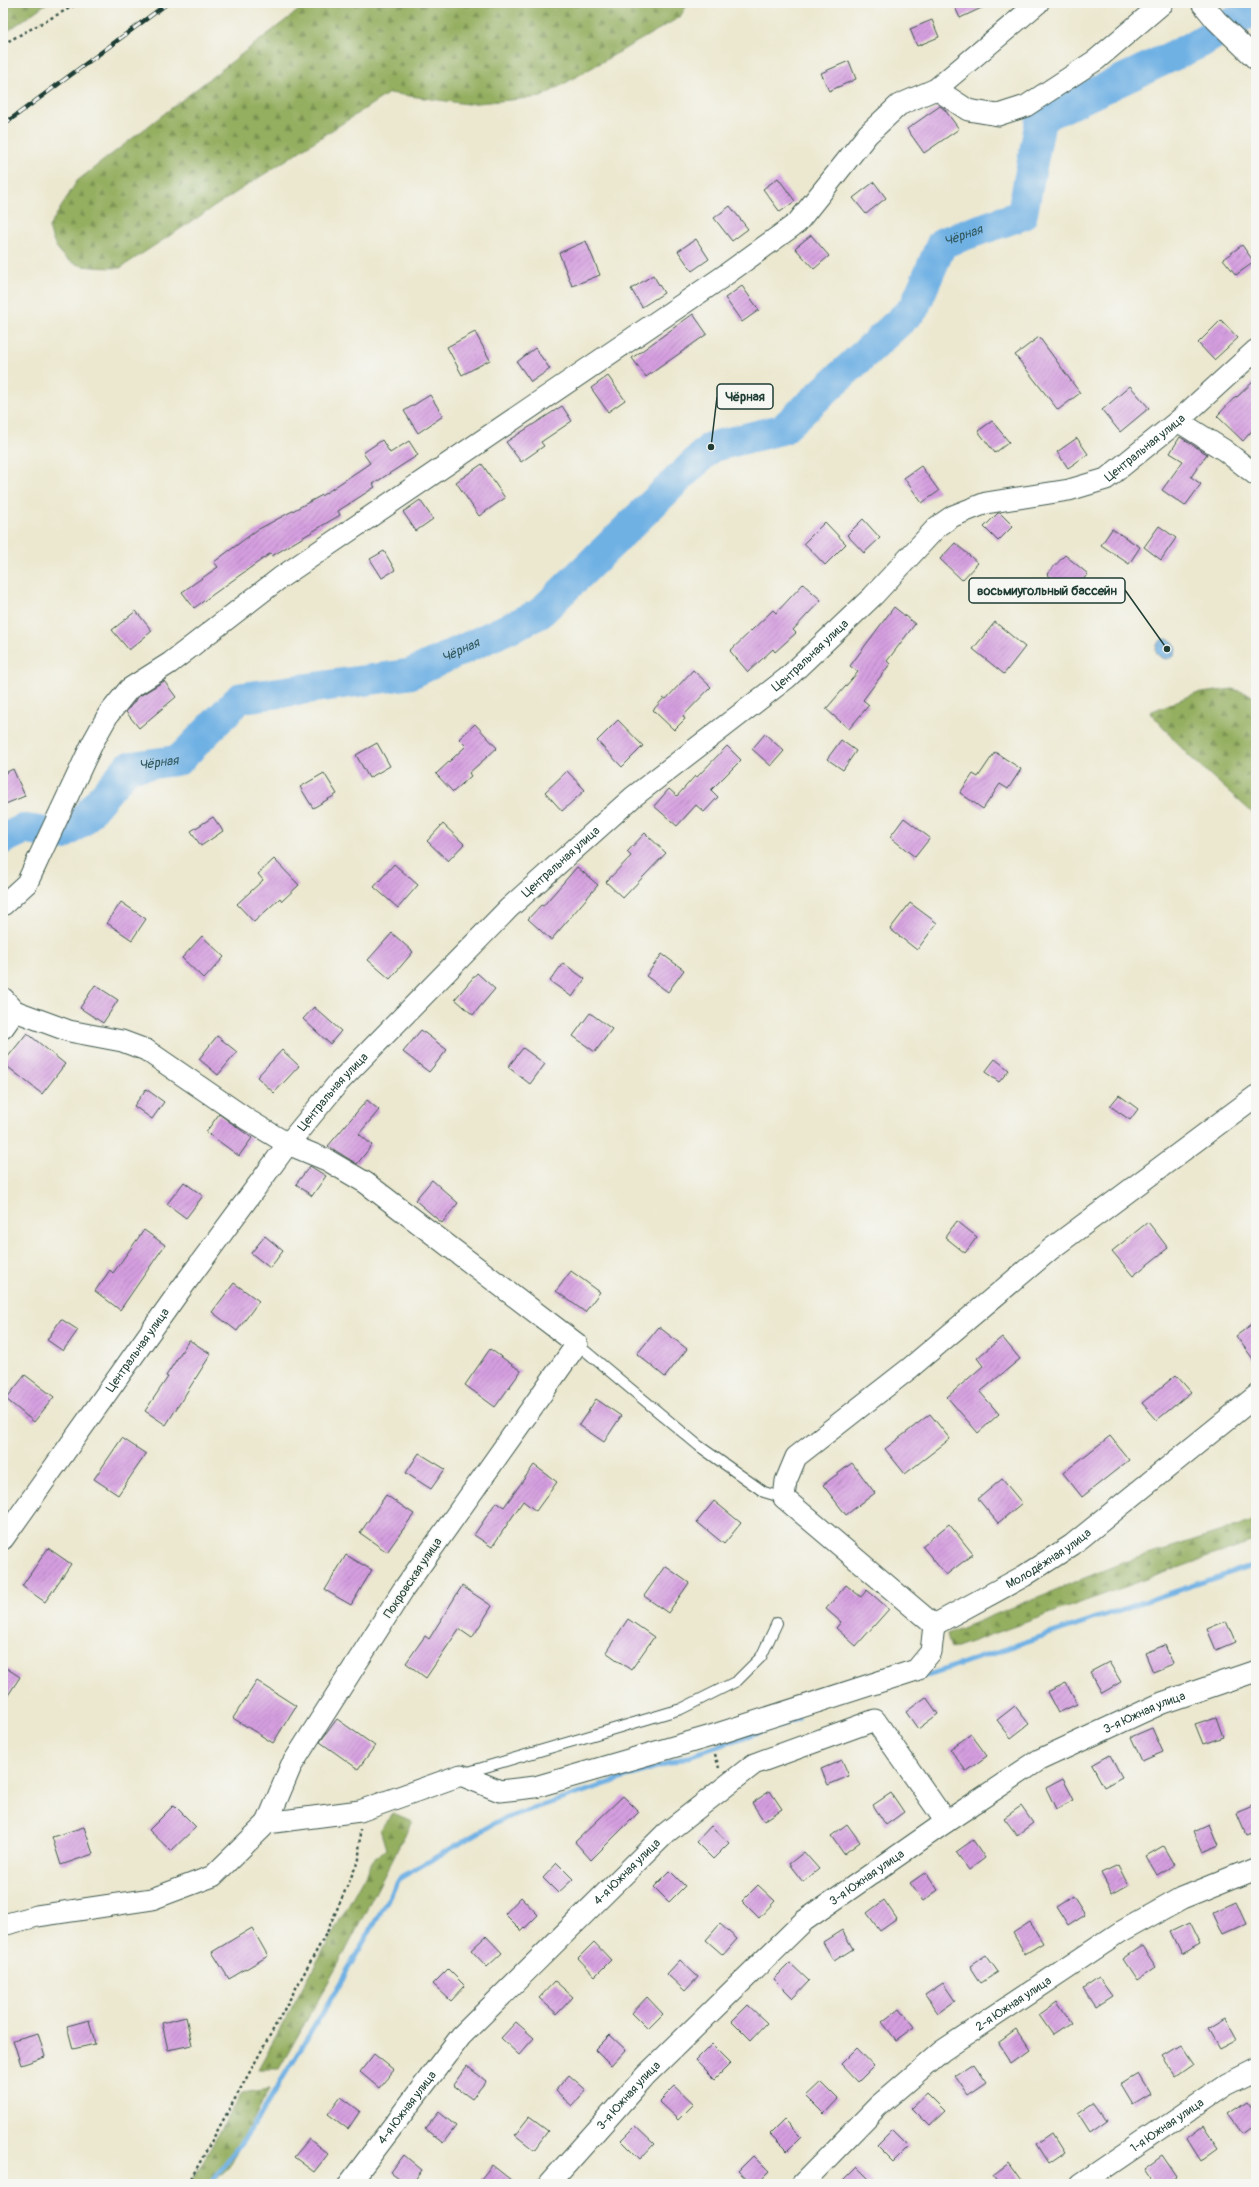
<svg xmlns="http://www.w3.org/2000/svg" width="1259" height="2187" font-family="Pangolin,sans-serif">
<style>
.forest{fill:url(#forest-firs);stroke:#5a764a}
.water{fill:url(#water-waves);stroke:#47778c}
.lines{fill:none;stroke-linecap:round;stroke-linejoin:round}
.stream{stroke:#6fb1e4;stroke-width:5}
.river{stroke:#6fb1e4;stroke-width:31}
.building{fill:url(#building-hatch)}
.service-casing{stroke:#3e574b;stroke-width:12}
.minor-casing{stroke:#3e574b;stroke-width:23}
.path{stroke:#3e574b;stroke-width:2.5;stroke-dasharray:3 3;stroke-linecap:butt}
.service{stroke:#fff;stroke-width:10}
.minor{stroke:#fff;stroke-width:21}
.rail-casing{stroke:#1f3d34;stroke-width:4.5}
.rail{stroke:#f6f6f2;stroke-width:3;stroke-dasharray:9;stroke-linecap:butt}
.labels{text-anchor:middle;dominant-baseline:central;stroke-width:3;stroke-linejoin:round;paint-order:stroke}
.street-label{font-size:12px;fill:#1f3d34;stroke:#f6f6f2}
.water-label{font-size:13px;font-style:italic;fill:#335a60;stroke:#f6f6f2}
.leader{fill:none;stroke:#1f3d34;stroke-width:1.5}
.callout-dot{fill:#1f3d34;stroke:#f6f6f2;stroke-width:1.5}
.callout{fill:#f6f6f2;stroke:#1f3d34;stroke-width:1.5}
.callout-label{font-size:13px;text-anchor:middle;font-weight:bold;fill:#1f3d34}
</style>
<defs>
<pattern id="forest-firs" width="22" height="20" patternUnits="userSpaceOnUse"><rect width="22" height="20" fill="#94af61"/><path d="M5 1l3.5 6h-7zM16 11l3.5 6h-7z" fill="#789051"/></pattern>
<pattern id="water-waves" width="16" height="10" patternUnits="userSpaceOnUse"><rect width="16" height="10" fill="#6fb1e4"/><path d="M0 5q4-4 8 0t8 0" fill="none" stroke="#5b91ba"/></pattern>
<pattern id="building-hatch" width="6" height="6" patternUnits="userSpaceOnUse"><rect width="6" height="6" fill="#d59fe0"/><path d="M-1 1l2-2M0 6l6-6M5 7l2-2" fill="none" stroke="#ac83b6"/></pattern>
</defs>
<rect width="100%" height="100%" fill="#f6f6f2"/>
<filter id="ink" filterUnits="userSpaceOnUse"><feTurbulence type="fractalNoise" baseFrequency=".025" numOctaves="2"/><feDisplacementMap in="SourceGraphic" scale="8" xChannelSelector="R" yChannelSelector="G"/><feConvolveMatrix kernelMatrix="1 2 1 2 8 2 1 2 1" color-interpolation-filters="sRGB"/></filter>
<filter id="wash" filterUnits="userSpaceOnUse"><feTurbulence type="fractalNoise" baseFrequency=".012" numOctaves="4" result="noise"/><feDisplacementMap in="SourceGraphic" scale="16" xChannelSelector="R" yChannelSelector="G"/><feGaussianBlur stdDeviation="0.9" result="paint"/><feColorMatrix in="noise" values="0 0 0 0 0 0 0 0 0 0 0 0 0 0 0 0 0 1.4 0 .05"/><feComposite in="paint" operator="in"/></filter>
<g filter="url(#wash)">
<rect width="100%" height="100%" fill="#ece8d0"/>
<g class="forest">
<path d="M3,3H47L5,33L3,29Z"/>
<path d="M308,3H688L680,17L541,97L467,104L389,93L120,268C83,267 59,270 49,227L77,181Z"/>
<path d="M1232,689L1249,694L1256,699V816L1188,755L1150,712L1194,694Z"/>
<path d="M1256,1520V1540L951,1649L947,1634L1119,1564Z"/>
<path d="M393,1813L412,1821L344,1954L279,2069H258L373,1860L386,1849L380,1829Z"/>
<path d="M269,2089L229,2167L211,2184H190L242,2093Z"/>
</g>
<circle class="water" cx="1166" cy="649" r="10"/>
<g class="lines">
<g class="stream">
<path d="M919,1678L1256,1564"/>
<path d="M210,2184L254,2125L328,2004L400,1878L500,1820L798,1719"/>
</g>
<path class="river" id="s1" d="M3,839L24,829L62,835L82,821L128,767L179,760L240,698L410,674L539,614L711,447L783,429L914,308L942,243L1022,215L1041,118L1200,43L1256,8"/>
</g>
<g id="blocks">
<g class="building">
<path d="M953,3H992L960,18Z"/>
<path d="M932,20L939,37L917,46L910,29Z"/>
<path d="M849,61L856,79L829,91L821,73Z"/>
<path d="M940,106L945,110L959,129L924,153L907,129Z"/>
<path d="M778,178L795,201L780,212L763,189Z"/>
<path d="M874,182L886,198L866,214L853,198Z"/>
<path d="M730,206L748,229L732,241L714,218Z"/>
<path d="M811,235L829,256L814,269L795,248Z"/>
<path d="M696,239L709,259L692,271L678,251Z"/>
<path d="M586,241L600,275L572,286L559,253Z"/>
<path d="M1242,245L1254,262L1236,275L1223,259Z"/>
<path d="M653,275L664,293L642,307L631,289Z"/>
<path d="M742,286L759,310L742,322L725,298Z"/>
<path d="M693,314L707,334L646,377L632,358Z"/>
<path d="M1221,320L1238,338L1214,360L1198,343Z"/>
<path d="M475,332L490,360L462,375L447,347Z"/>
<path d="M1039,337L1080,393L1058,410L1015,355Z"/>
<path d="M535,348L550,369L531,382L517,362Z"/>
<path d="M608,376L625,400L608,412L591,388Z"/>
<path d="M1256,379V426L1243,441L1217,416L1236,396L1237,397Z"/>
<path d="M1130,386L1149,408L1120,432L1102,410Z"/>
<path d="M430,395L443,416L418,433L404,411Z"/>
<path d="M562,406L572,421L541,442L544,446L521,462L506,442Z"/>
<path d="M992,421L1009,442L995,453L978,431Z"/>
<path d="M1180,437L1207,454L1191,477L1201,484L1185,506L1162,490L1183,461L1170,453Z"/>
<path d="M1077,438L1088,454L1068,468L1057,452Z"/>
<path d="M382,440L390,453L409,441L418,455L373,484L375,487L338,511L340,515L272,556L271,553L194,608L182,592L218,567L214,562L257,530L326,493L370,463L363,453Z"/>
<path d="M482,464L505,498L479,516L456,482Z"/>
<path d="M921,466L939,491L922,503L904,478Z"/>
<path d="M420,500L433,519L416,531L403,512Z"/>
<path d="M998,513H1000L1013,526L998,541L984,527Z"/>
<path d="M863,519L880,538L864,553L847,535Z"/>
<path d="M825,522L846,544L825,565L804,543Z"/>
<path d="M1159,526L1176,538L1161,560L1144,547Z"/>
<path d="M1112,529L1140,547L1129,564L1101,545Z"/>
<path d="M955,543L978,563L962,580L940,559Z"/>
<path d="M384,551L395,570L382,578L370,559Z"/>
<path d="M1065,555L1088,574L1070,594L1047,574Z"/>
<path d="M803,584L821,600L793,630L796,633L775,652L773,649L748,672L730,651L773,610L776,613Z"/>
<path d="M894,607L915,624L887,661L890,664L863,700L869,705L849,729L826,709L858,672L850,666Z"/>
<path d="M136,611L152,631L129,650L112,630Z"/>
<path d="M995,622L1025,647L1004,674L973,649Z"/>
<path d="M693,670L711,687L683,716L685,719L674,730L653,710L664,698L666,699Z"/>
<path d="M164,681L176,697L139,728L126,712L138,697Z"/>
<path d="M618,720L643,746L622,767L597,741Z"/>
<path d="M475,724L497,748L469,773L471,776L453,792L436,774L466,746L459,739Z"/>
<path d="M765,734L784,751L771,766L752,749Z"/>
<path d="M841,740L856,751L843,770L827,759Z"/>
<path d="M377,743L390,766L369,778L356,755Z"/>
<path d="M727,746L741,760L711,790L718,797L704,812L696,805L677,826L654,806L669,789L677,796L695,776L696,778Z"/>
<path d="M995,752L1021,769L1008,789L1000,784L983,809L960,793L973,774L978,777Z"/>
<path d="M13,769L25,796L3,805V774Z"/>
<path d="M567,771L585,790L562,811L545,792Z"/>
<path d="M324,773L337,794L313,808L300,787Z"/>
<path d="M213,817L223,831L201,846L191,831Z"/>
<path d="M904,818L930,838L915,857L890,837Z"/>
<path d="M443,824L464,844L448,861L427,841Z"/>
<path d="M645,833L666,853L623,898L606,882L631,856L627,852Z"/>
<path d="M274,859L299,885L282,901L280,898L254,922L237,904L263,880L258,874Z"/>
<path d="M394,864L418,885L398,908L374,887Z"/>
<path d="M577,867L598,885L551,940L528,919L541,905L543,906Z"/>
<path d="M121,902L146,919L132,940L107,923Z"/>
<path d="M910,903L937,923L917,950L890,929Z"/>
<path d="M392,933L413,952L390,979L368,960Z"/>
<path d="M202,936L224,957L204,979L182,958Z"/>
<path d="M662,954L684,970L668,992L646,976Z"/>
<path d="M563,963L585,979L572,997L550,981Z"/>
<path d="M477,973L495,989L473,1015L455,999Z"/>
<path d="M95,985L118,1000L103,1023L80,1008Z"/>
<path d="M314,1007L341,1031L330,1044L303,1019Z"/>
<path d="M590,1013L612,1029L595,1052L573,1036Z"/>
<path d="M421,1030L447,1050L429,1072L403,1052Z"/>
<path d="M27,1033L65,1064L42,1094L3,1063Z"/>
<path d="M217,1036L237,1052L218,1075L199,1059Z"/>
<path d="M523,1048L545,1064L530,1084L508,1067Z"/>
<path d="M282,1050L299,1066L274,1093L257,1077Z"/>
<path d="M995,1059L1009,1070L999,1082L985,1072Z"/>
<path d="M146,1089L164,1102L152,1119L134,1106Z"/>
<path d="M1119,1095L1138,1109L1130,1120L1110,1106Z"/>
<path d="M367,1100L379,1110L359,1134L372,1145L357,1164L328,1146Z"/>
<path d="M219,1114L252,1138L239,1156L206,1132Z"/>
<path d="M310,1166L326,1176L312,1196L296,1184Z"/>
<path d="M432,1180L458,1203L442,1223L415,1200Z"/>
<path d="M184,1182L203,1196L186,1218L167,1204Z"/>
<path d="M957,1221L977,1237L965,1253L945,1237Z"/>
<path d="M1148,1222L1168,1248L1133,1276L1112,1251Z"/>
<path d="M144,1230L165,1245L120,1310L95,1291L110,1270L113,1273Z"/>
<path d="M265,1236L283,1251L270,1268L251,1253Z"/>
<path d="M571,1271L600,1292L585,1312L556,1291Z"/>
<path d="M234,1283L259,1301L237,1331L212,1312Z"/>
<path d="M61,1319L78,1330L63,1351L47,1340Z"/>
<path d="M1256,1321V1363L1236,1336Z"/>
<path d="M659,1327L687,1349L665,1377L637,1354Z"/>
<path d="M1002,1337L1020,1359L980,1392L999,1414L978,1433L947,1397L983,1366L977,1358Z"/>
<path d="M189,1340L211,1354L166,1425L145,1411L168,1377L166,1376Z"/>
<path d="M490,1349L521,1371L495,1407L465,1385Z"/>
<path d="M25,1375L54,1397L34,1422L6,1399Z"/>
<path d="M1176,1375L1191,1392L1157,1420L1142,1403Z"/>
<path d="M596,1399L621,1416L604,1442L579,1425Z"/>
<path d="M930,1414L950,1439L905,1474L885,1449Z"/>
<path d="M1110,1436L1129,1460L1082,1497L1063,1473Z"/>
<path d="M122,1438L146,1454L118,1495L94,1479Z"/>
<path d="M419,1453L445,1469L431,1489L406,1473Z"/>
<path d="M852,1463L875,1493L846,1515L823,1485Z"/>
<path d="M534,1465L557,1482L536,1511L523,1501L492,1547L474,1535L496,1502L504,1507Z"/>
<path d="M1002,1479L1022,1503L998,1523L978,1499Z"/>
<path d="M386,1495L414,1514L387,1552L360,1533Z"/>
<path d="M714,1501L741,1523L724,1544L697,1522Z"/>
<path d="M949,1524L973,1554L946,1575L922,1546Z"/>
<path d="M48,1548L71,1564L45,1602L22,1586Z"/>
<path d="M346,1555L372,1570L351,1605L325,1590Z"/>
<path d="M665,1566L689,1583L668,1613L644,1596Z"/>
<path d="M846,1585L861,1597L867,1590L889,1609L856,1646L836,1628L841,1622L826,1609Z"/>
<path d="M462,1586L492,1606L472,1638L459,1629L426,1678L406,1663L425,1636L429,1639Z"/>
<path d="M628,1619L654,1637L631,1670L606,1652Z"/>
<path d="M1226,1621L1235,1642L1216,1650L1207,1629Z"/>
<path d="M1165,1645L1173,1664L1153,1672L1145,1653Z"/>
<path d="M1109,1662L1121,1682L1102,1693L1090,1672Z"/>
<path d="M3,1666L20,1677L3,1703Z"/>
<path d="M257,1681L296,1706L273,1743L233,1718Z"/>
<path d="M1066,1683L1077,1704L1058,1713L1047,1692Z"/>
<path d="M926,1697L938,1714L918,1729L906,1712Z"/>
<path d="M1015,1706L1029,1724L1011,1738L997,1720Z"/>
<path d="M1216,1717L1223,1737L1203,1744L1195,1724Z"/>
<path d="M337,1719L375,1746L358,1769L320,1742Z"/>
<path d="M1152,1728L1163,1752L1142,1761L1131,1737Z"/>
<path d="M971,1734L987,1756L966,1771L950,1749Z"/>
<path d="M1110,1755L1122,1777L1104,1787L1092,1765Z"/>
<path d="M842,1760L849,1776L828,1785L821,1769Z"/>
<path d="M1063,1779L1074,1800L1056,1809L1046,1788Z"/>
<path d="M770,1791L782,1809L764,1821L752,1803Z"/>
<path d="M891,1793L904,1812L886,1825L873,1805Z"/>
<path d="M623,1796L639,1812L591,1860L575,1842Z"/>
<path d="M174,1805L196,1827L171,1851L149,1830Z"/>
<path d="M1021,1806L1033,1823L1017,1835L1004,1818Z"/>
<path d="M1256,1806V1831L1246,1835L1237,1814Z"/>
<path d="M847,1824L860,1842L844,1854L831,1836Z"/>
<path d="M1210,1824L1219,1845L1202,1852L1193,1832Z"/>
<path d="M711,1826L729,1843L713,1859L696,1842Z"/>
<path d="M84,1827L93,1854L61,1865L52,1837Z"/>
<path d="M973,1840L985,1858L969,1870L956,1852Z"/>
<path d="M1163,1846L1174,1865L1157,1875L1146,1856Z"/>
<path d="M804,1852L819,1869L803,1882L789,1864Z"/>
<path d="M557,1863L573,1879L558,1893L543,1878Z"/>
<path d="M1118,1865L1128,1885L1112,1894L1101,1873Z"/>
<path d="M670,1871L685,1886L669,1902L654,1887Z"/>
<path d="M926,1872L938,1890L923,1901L910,1883Z"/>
<path d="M758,1885L775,1901L759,1918L742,1901Z"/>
<path d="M1073,1896L1085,1915L1068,1926L1056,1907Z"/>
<path d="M521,1897L538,1915L522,1931L505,1914Z"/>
<path d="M884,1900L897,1919L880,1931L867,1913Z"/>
<path d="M1236,1902L1246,1924L1224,1934L1214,1912Z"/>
<path d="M1030,1922L1043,1943L1025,1954L1013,1933Z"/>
<path d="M1189,1923L1200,1945L1181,1955L1170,1932Z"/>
<path d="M720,1924L737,1939L723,1955L706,1940Z"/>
<path d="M252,1928L268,1956L229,1979L212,1952Z"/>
<path d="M842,1930L853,1949L834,1961L823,1942Z"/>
<path d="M486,1936L502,1953L487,1967L471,1950Z"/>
<path d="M594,1942L611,1960L595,1976L578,1958Z"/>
<path d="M1142,1946L1156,1967L1137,1980L1123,1959Z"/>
<path d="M986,1955L998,1972L981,1983L970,1966Z"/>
<path d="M680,1960L698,1977L685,1991L667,1974Z"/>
<path d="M790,1963L809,1981L793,1998L774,1979Z"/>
<path d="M448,1969L465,1986L451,2001L433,1984Z"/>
<path d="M1099,1978L1112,1996L1095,2007L1083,1989Z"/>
<path d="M555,1981L573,1997L557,2014L539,1998Z"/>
<path d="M943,1983L955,2001L938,2013L925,1995Z"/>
<path d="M647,1997L663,2014L648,2029L632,2013Z"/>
<path d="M1057,2002L1071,2023L1053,2035L1039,2015Z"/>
<path d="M748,2005L767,2023L751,2040L732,2021Z"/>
<path d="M900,2008L914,2027L896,2040L882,2022Z"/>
<path d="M186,2017L192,2045L168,2050L162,2023Z"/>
<path d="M1225,2019L1236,2039L1219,2048L1208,2029Z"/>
<path d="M89,2020L95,2044L73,2049L67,2026Z"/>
<path d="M516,2022L534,2038L519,2055L501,2038Z"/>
<path d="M1016,2030L1029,2050L1011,2063L998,2043Z"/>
<path d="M38,2033L45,2057L21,2065L13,2040Z"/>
<path d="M610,2035L626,2050L611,2066L595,2050Z"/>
<path d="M712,2044L731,2063L715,2079L696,2060Z"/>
<path d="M1180,2046L1192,2064L1175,2076L1162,2057Z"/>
<path d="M857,2048L874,2066L858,2082L841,2064Z"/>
<path d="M374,2054L394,2070L379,2088L360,2072Z"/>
<path d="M974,2063L987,2082L968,2095L955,2076Z"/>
<path d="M467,2066L486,2081L472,2099L453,2085Z"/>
<path d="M1138,2074L1150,2094L1132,2105L1120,2085Z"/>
<path d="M569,2075L586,2090L572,2106L555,2091Z"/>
<path d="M821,2082L838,2099L824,2114L806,2096Z"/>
<path d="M675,2086L694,2104L678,2120L659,2102Z"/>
<path d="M927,2093L945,2111L929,2126L911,2108Z"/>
<path d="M341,2097L360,2111L348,2129L328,2114Z"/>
<path d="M1247,2101L1256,2114V2123L1242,2133L1228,2114Z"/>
<path d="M1094,2102L1107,2120L1090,2132L1078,2113Z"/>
<path d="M439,2112L456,2126L443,2143L425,2129Z"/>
<path d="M529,2117L548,2131L534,2150L515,2135Z"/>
<path d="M784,2120L801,2137L787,2151L770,2134Z"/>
<path d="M635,2126L654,2144L640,2159L621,2140Z"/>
<path d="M1204,2126L1219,2148L1201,2161L1187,2139Z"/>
<path d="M892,2129L909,2146L893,2162L876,2145Z"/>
<path d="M1052,2133L1064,2152L1048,2163L1036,2144Z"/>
<path d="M309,2139L328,2154L314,2172L294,2157Z"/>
<path d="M404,2155L422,2170L412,2184H407L391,2172Z"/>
<path d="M753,2156L769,2172L757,2184H752L738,2171Z"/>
<path d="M1162,2156L1177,2178L1168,2184H1154L1144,2169Z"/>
<path d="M1009,2163L1024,2184H999L993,2175Z"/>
<path d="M492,2165L516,2184H477Z"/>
<path d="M857,2167L874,2184H840Z"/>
</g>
</g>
</g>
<g filter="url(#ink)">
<use href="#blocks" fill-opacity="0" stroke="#3e574b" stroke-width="1"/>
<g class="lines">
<defs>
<g id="service">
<path d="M577,1344L699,1446L764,1492L784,1498"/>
<path d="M465,1773L681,1709L737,1681L761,1657L777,1623"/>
</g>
<g id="minor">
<path d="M1202,3L1216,20L1256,59"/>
<path d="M936,89L968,110L998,115L1026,106L1096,60L1163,3"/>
<path d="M1178,421L1224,450L1256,475"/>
<path d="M3,905L27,883L93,742L108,715L129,689L170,663L280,578L721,278L797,223L868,134L899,105L936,89L1038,3"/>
<path d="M3,998L15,1011L69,1031L122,1041L146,1050L248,1120L288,1144L327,1160L366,1183L577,1344L403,1590L291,1766L267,1823"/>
<path d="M3,1028L15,1011"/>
<path id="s2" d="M1256,1096L1051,1249L910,1368L796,1457L786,1481L784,1498L934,1625L1024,1576L1072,1545L1256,1396"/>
<path id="s3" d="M3,1539L178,1293L288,1144L339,1082L509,908L633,797L787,678L873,596L937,527L953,516L986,503L1069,490L1106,479L1178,421L1256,350"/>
<path d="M3,1925L37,1916L152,1899L213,1876L267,1823L360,1811L461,1775L500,1791L535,1787L711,1736L916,1670L931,1652L934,1625"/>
<path id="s4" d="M349,2184L461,2036L666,1833L754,1764L875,1720L946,1822"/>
<path id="s5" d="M549,2184L646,2075L804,1921L946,1822L1039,1760L1162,1703L1256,1671"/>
<path id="s6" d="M802,2184L878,2106L942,2051L1119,1933L1182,1898L1256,1868"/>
<path id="s7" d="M1081,2184L1226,2085L1256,2070"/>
</g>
</defs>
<use href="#service" class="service-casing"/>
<use href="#minor" class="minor-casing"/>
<g class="path">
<path d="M3,44L79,3"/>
<path d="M715,1754L719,1768"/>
<path d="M188,2184L328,1930L359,1859L360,1829"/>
</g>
<use href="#service" class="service"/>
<use href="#minor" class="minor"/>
<defs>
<path id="rail" d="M3,125L168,3"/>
</defs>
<use href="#rail" class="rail-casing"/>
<use href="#rail" class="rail"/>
</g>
</g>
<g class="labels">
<g class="street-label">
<text stroke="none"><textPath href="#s3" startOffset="1612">Центральная улица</textPath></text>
<text stroke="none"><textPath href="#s3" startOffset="1204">Центральная улица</textPath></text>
<text stroke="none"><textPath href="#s3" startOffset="880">Центральная улица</textPath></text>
<text stroke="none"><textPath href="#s3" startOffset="556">Центральная улица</textPath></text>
<text stroke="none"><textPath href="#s3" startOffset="232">Центральная улица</textPath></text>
<text stroke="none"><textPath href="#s2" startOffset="957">Молодёжная улица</textPath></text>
<text transform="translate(413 1578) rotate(-56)">Покровская улица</text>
<text stroke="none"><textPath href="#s5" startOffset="767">3-я Южная улица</textPath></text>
<text stroke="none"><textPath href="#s4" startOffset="419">4-я Южная улица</textPath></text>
<text stroke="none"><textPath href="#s5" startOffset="443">3-я Южная улица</textPath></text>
<text stroke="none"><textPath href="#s6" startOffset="279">2-я Южная улица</textPath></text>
<text stroke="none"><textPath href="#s5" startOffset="119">3-я Южная улица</textPath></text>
<text stroke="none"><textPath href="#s4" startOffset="96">4-я Южная улица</textPath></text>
<text stroke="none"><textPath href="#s7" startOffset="104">1-я Южная улица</textPath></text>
</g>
<g class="water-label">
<text stroke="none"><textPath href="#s1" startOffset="1195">Чёрная</textPath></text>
<text stroke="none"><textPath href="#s1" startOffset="523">Чёрная</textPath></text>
<text stroke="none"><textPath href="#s1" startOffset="188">Чёрная</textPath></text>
</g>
</g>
<path class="leader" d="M711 447L717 397M1167 649L1125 590"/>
<g class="callout-dot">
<circle cx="711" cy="447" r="4"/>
<circle cx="1167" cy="649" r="4"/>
</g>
<g class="callout">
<rect x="717" y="384" width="56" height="25" rx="4"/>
<rect x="969" y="578" width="156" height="25" rx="4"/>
</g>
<g class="callout-label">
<text x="745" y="401">Чёрная</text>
<text x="1047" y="595">восьмиугольный бассейн</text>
</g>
<rect width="1259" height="2187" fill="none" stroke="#f6f6f2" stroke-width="16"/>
</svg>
